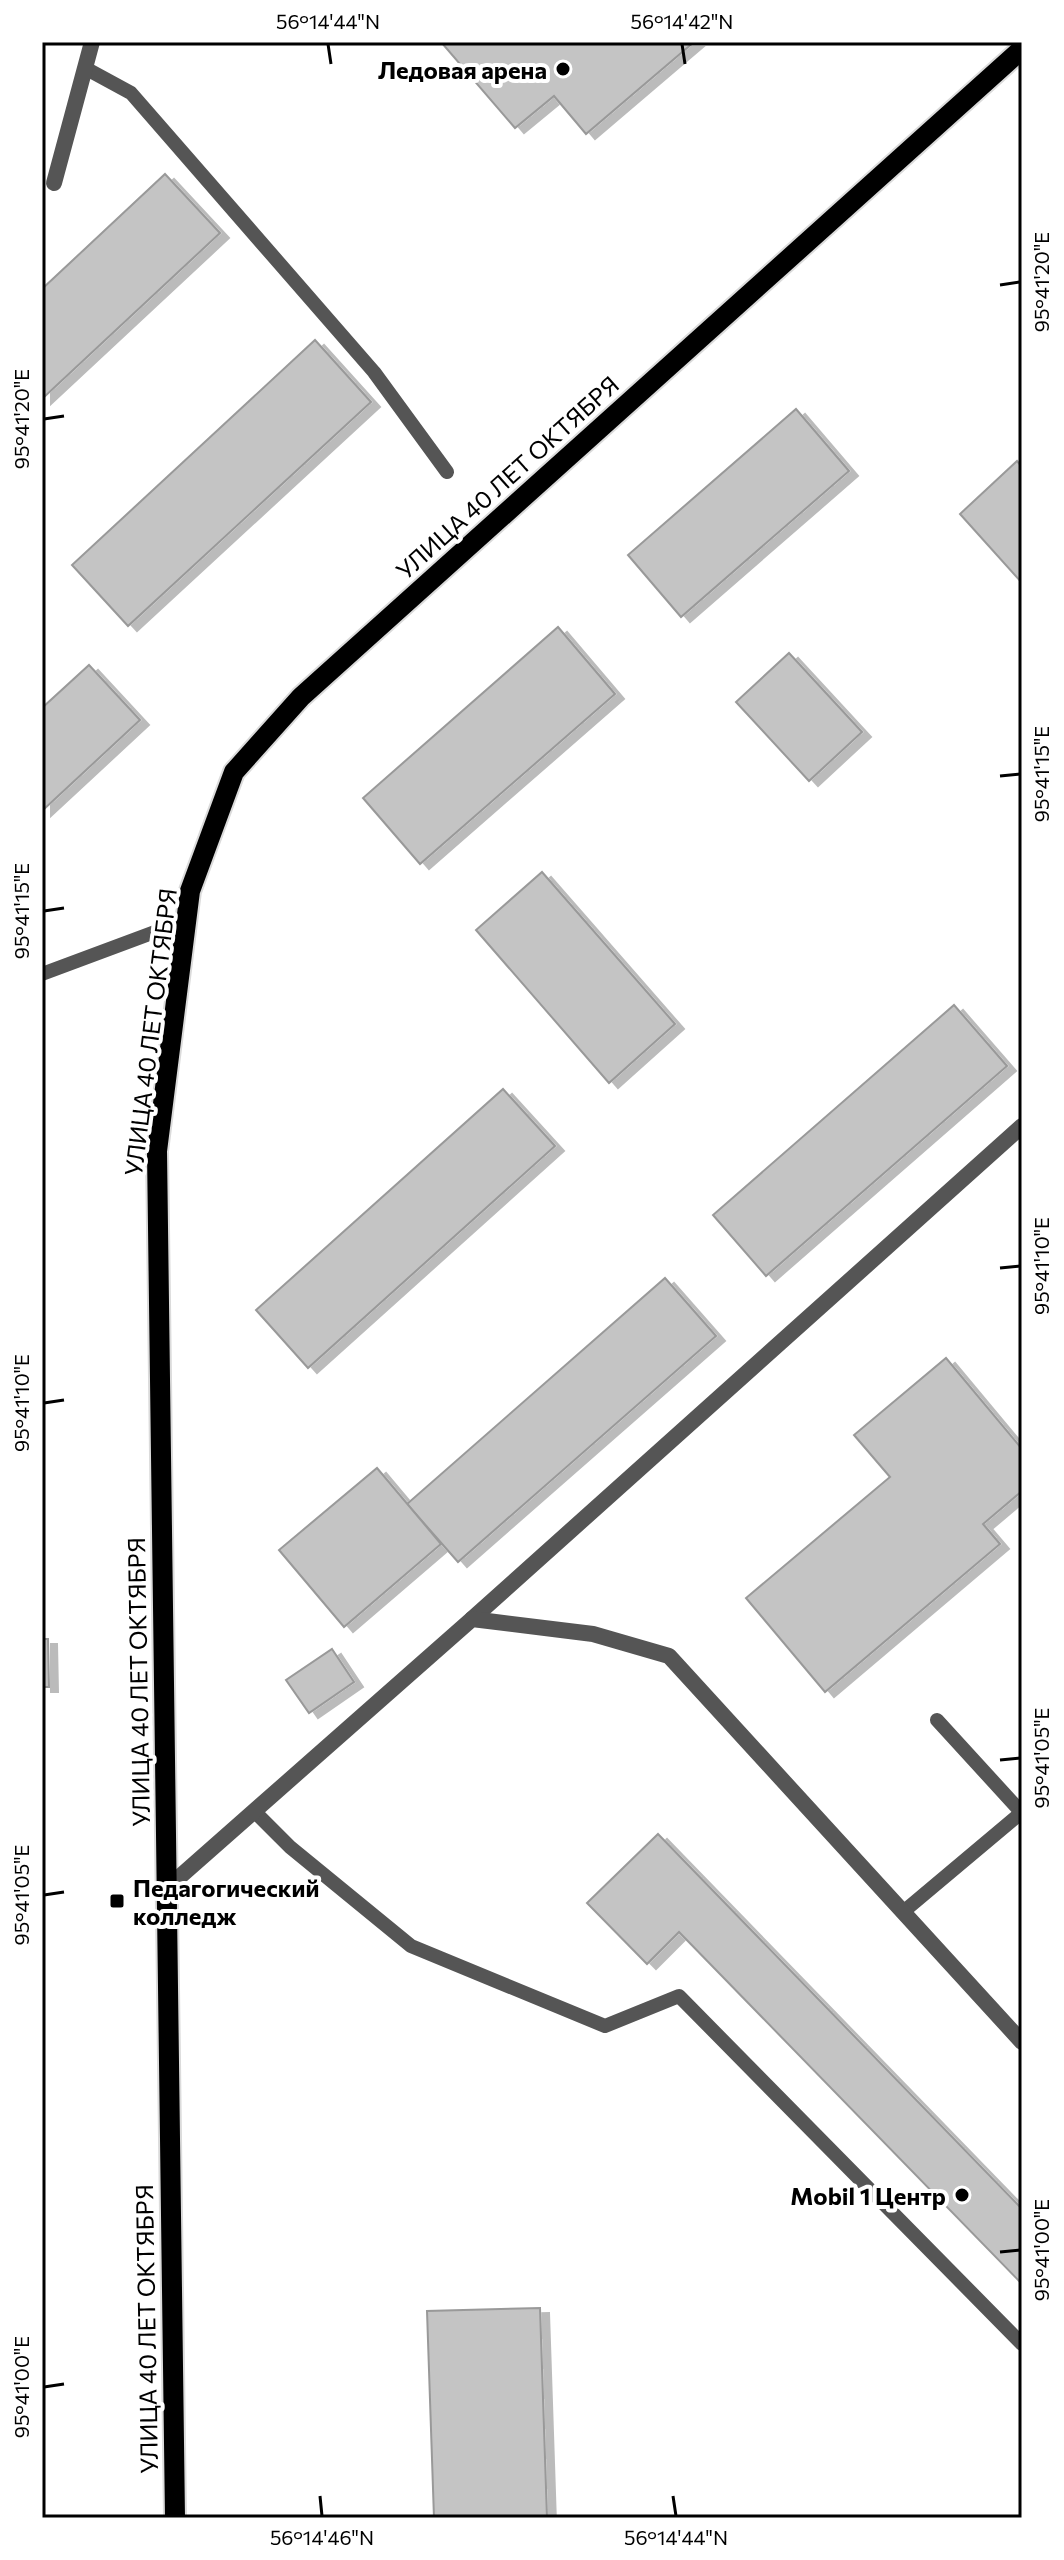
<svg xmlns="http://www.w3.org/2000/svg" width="1064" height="2560" font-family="Commissioner,sans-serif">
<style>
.building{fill:#c4c4c4;stroke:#999;stroke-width:2;filter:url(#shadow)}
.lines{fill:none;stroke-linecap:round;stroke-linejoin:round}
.primary-casing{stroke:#dbdbdb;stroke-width:24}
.lane{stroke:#555;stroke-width:14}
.street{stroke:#555;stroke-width:16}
.primary{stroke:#000;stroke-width:20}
.ticks{fill:none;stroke:#000;stroke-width:3}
.poi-dot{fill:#000;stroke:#fff;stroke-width:3}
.labels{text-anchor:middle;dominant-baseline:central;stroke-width:8;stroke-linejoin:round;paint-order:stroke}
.poi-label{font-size:24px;font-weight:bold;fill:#000;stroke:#fff;text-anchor:end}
.street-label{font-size:24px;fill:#000;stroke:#fff}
.neatline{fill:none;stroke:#000;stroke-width:3}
.ticks-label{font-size:20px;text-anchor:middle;fill:#000}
</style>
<defs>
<filter id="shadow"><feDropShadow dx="9" dy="5" stdDeviation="0" flood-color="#0004"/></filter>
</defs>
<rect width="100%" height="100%" fill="#fff"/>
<g class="building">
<path d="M441,42H694L586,134L554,96L515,128Z"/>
<path d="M165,174L220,233L42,399V289Z"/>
<path d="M315,340L371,402L128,626L72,565Z"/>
<path d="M796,409L849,471L681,617L628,555Z"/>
<path d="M1017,461L1022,467V583L960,514Z"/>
<path d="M558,627L615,694L420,864L363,798Z"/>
<path d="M789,653L862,732L809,781L736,702Z"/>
<path d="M89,665L140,720L42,811V708Z"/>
<path d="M542,872L675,1024L609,1083L476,930Z"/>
<path d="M954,1005L1007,1066L766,1276L713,1215Z"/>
<path d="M503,1089L555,1146L308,1368L256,1310Z"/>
<path d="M665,1278L716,1336L458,1562L407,1504Z"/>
<path d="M946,1358L1022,1449V1491L983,1524L1000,1544L825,1692L746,1598L890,1477L854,1435Z"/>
<path d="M377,1468L441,1544L344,1627L279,1550Z"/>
<path d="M42,1639H48L49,1687H42Z"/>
<path d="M332,1649L354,1682L309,1713L286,1680Z"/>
<path d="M658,1834L1022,2209V2284L679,1932L647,1964L587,1903Z"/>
<path d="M540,2308L547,2518H434L427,2311Z"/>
</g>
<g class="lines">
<defs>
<path id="primary" d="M175,2518L157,1151L190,891L234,772L301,697L1022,49"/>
</defs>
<use href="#primary" class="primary-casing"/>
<g class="lane">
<path d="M85,68L131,93L374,372L447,472"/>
<path d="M42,974L187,920"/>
<path d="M937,1720L1022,1813"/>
<path d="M254,1811L290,1847L411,1946L605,2026L679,1996L1022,2344"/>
<path d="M903,1912L1022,1812"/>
</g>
<g class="street">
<path d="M54,183L92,42"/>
<path d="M472,1619L1022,1126"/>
<path d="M167,1888L472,1619L593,1634L669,1656L1022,2042"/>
</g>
<use href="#primary" class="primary"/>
</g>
<path class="ticks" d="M328,44L331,64M682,44L685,64M1000,285L1020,282M44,419L64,416M1000,776L1020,774M44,911L64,908M1000,1268L1020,1266M44,1403L64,1400M1000,1760L1020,1758M44,1895L64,1892M1000,2252L1020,2250M44,2387L64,2384M320,2496L322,2516M673,2496L676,2516"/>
<g class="poi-dot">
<circle cx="563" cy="69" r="8"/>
<rect x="109" y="1893" width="16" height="16" rx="4"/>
<circle cx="962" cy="2195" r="8"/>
</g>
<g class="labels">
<g class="poi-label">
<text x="547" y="69">Ледовая арена</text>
<text x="133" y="1887" text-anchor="start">Педагогический<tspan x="133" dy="28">колледж</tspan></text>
<text x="946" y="2195">Mobil 1 Центр</text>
</g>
<g class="street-label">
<text transform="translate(507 477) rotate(-42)">УЛИЦА 40 ЛЕТ ОКТЯБРЯ</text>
<text transform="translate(150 1032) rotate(-83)">УЛИЦА 40 ЛЕТ ОКТЯБРЯ</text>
<text transform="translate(138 1682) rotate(-91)">УЛИЦА 40 ЛЕТ ОКТЯБРЯ</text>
<text transform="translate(146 2329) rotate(-91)">УЛИЦА 40 ЛЕТ ОКТЯБРЯ</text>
</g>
</g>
<rect width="1064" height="2560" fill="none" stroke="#ffffff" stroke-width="88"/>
<rect x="44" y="44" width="976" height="2472" class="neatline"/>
<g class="ticks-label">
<text x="328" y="29">56°14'44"N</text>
<text x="682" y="29">56°14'42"N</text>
<text transform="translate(1042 282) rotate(-90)" y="7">95°41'20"E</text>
<text transform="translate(22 419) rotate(-90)" y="7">95°41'20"E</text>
<text transform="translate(1042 774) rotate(-90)" y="7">95°41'15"E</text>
<text transform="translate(22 911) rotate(-90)" y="7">95°41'15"E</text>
<text transform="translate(1042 1266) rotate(-90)" y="7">95°41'10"E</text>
<text transform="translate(22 1403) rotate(-90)" y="7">95°41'10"E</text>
<text transform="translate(1042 1758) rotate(-90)" y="7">95°41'05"E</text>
<text transform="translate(22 1895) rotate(-90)" y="7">95°41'05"E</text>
<text transform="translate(1042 2250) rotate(-90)" y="7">95°41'00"E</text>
<text transform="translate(22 2387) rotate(-90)" y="7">95°41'00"E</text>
<text x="322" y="2545">56°14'46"N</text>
<text x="676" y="2545">56°14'44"N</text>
</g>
</svg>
